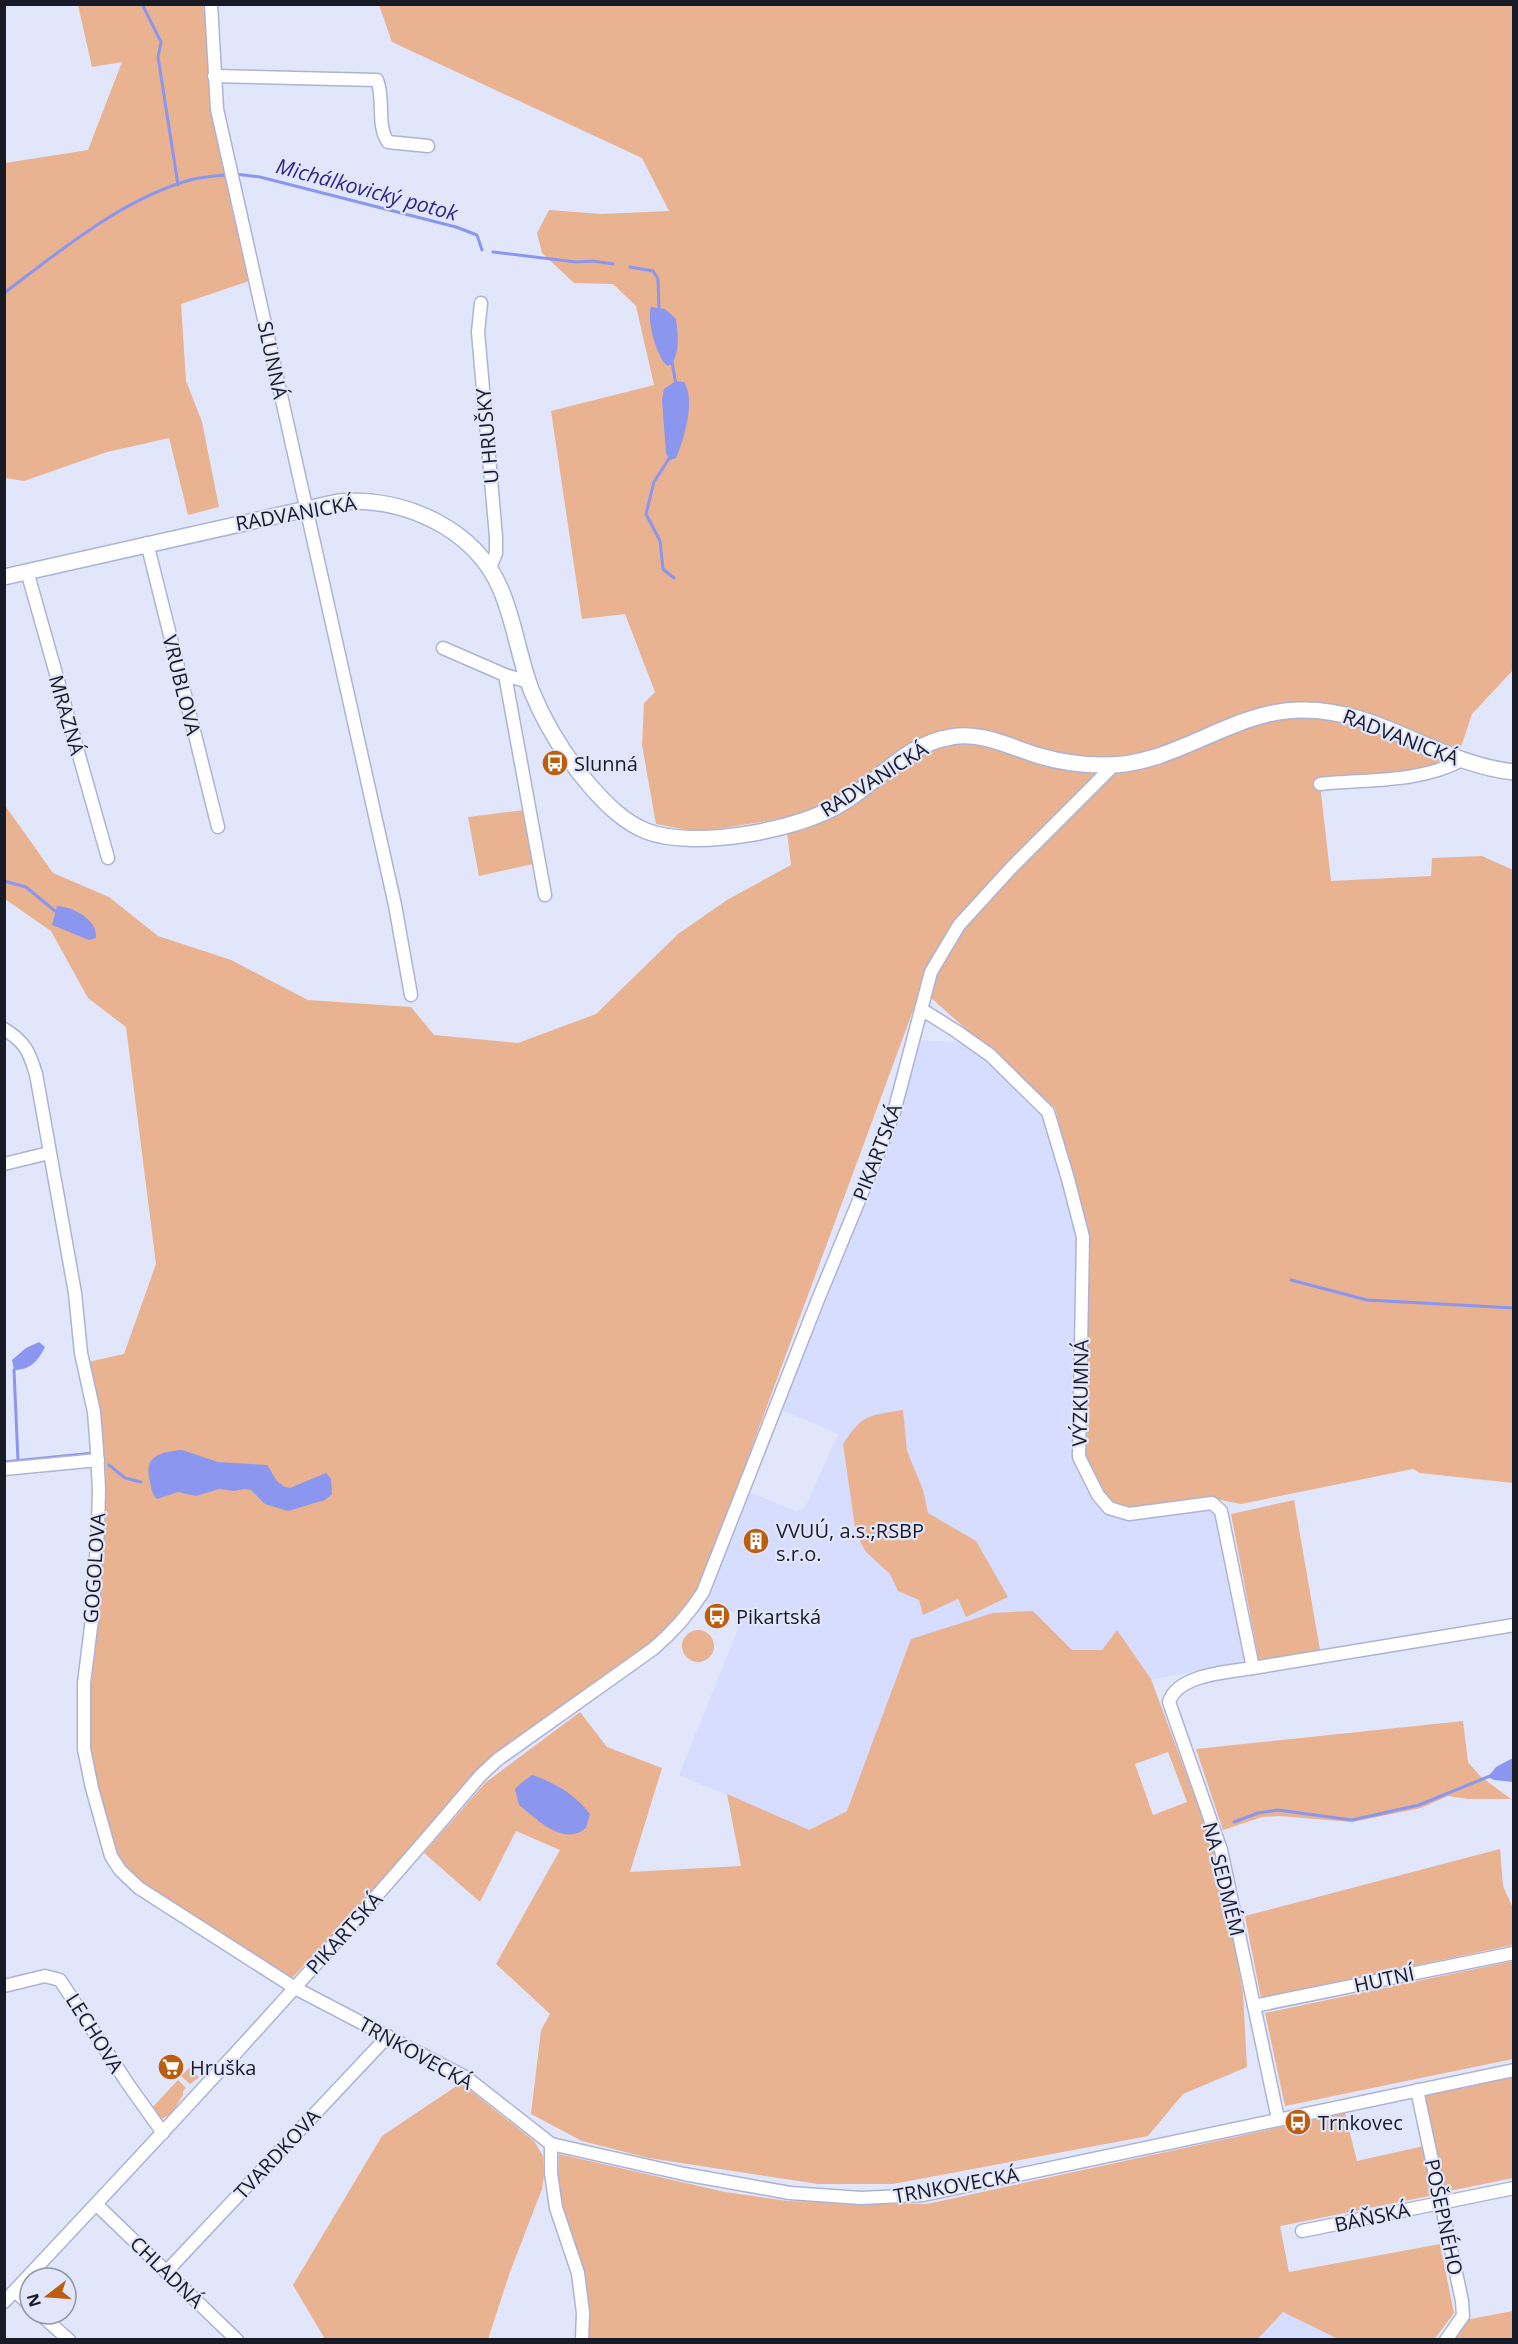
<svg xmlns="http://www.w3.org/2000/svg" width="1518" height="2344" font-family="'Open Sans',sans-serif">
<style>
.built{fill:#d7ddfe}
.green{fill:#e9b291;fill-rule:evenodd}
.water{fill:#8b96ee}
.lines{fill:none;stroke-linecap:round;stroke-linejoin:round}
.stream{stroke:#8b96ee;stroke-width:3}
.minor-casing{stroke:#adb3d4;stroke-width:15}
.tertiary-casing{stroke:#adb3d4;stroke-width:18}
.minor{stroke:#fff;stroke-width:12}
.tertiary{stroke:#fff;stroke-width:15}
.labels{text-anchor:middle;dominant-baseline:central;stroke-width:4.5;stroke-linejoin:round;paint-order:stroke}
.street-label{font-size:20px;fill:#181a26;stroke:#e2e6fb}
.poi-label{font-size:20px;fill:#181a26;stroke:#e2e6fb;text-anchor:start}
.water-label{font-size:21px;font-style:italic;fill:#2d278a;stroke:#e2e6fb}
</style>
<rect width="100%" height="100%" fill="#e2e6fb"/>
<g class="built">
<path d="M919,1040L961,1042L972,1046L1041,1112L1047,1122L1052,1133L1076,1236L1073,1442L1075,1458L1096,1501L1111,1516L1136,1521L1209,1508L1217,1514L1244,1661L1062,1698L809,1830L679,1775L738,1629L735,1619L737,1613L705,1601L749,1492L796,1511L805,1508L838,1434L782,1410L870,1189L896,1129Z"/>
<path d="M1283,2312L1338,2339L1257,2340Z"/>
</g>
<g class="green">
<path d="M78,5H208L230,189L249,281L181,304L186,381L202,422L219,507L188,515L169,438L107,452L24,481L5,478V163L88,150L122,62L92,67Z"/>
<path d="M379,5H1513V670L1472,714L1454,768L1320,784L1331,881L1431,876L1432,858L1482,856L1513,870V1483L1420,1473L1413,1469L1241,1504L1211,1498L1132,1509L1117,1506L1103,1493L1084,1457L1088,1239L1055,1108L921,989L702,1582L681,1616L661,1637L575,1700L488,1759L475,1773L399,1866L290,1980L141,1884L124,1869L112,1848L87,1744L106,1477L99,1414L88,1362L124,1354L156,1264L126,1027L88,998L51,931L5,899L4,804L53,873L109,897L158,936L231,960L308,1000L411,1007L434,1035L518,1043L596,1014L678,934L727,900L791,865L787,832L779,819L698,832L656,824L642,745L644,703L655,692L625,614L582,619L551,411L654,385L636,306L613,284L574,283L542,253L537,233L549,210L601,214L669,211L642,158L392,42Z"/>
<path d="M525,810L533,864L479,876L468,817Z"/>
<path d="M903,1410L907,1451L923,1490L928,1513L976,1541L1008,1597L966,1617L958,1599L923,1615L919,1600L898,1591L890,1574L866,1552L856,1534L843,1444C863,1414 867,1416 903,1410Z"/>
<path d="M1294,1500L1320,1650L1259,1661L1231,1514Z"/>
<path d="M1033,1611L1072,1650H1102L1117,1630L1151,1679L1222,1870L1243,1993L1247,2067L1183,2094L1148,2136L893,2184H818L649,2158L582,2141L531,2114L541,2030L550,2014L496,1964L560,1850L516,1831L480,1902L424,1853L485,1783L580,1712L607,1747L662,1768L630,1872L741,1866L727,1794L809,1830L847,1811L911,1639L993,1613ZM1168,1752L1187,1802L1153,1815L1135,1764Z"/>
<circle cx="698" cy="1646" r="16"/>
<path d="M1463,1721L1468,1762L1480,1776L1511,1799H1469L1448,1796L1421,1808L1352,1822L1279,1816L1262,1817L1223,1830L1196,1749Z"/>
<path d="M1500,1849L1503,1886L1513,1908V1945L1261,1998L1245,1916Z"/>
<path d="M1513,1961V2059L1285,2106L1265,2013Z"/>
<path d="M189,2068L199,2077L190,2084L181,2076Z"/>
<path d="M1513,2077V2178L1444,2192L1424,2095Z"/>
<path d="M178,2080L186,2088L183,2091V2095L172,2113L160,2120L151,2109Z"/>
<path d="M461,2083L534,2141L543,2156L544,2175L542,2189L510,2272L488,2339H325L293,2285L382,2136Z"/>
<path d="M1345,2113L1357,2161L1424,2146L1434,2195L1280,2226L1289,2272L1440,2244L1454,2313L1434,2340L1338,2339L1283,2312L1257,2340L589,2339L583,2272L561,2208L558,2181L559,2154L725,2192L788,2201L927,2204Z"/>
<path d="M1513,2311V2339L1455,2340L1465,2320Z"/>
</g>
<g class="water">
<path d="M651,307L665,309L676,319C678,335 680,350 672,364L668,366C657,360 646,318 651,307Z"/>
<path d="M676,381L684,382C696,400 684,439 676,458L670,460L666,453L662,400L664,389Z"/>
<path d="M57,906C72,906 98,920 96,938L89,940L52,925Z"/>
<path d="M39,1342L45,1347C38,1361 30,1370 14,1370L12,1360L26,1348Z"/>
<path d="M182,1450L218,1462L267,1465C274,1474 276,1486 290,1488L326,1473L331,1479L332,1494L325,1500L288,1511L265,1504L251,1490L244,1489L234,1491L219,1489L196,1496L178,1492L157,1499C152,1494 151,1488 150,1481C143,1456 160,1452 182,1450Z"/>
<path d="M1513,1758V1782L1494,1780L1488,1777L1496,1767Z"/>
<path d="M532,1775C554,1782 576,1795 590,1814L586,1828C563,1847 537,1819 519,1805L515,1789L521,1783Z"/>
</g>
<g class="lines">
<g class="stream">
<path d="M142,4L161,42L158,57L178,185"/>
<path d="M235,174L260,177L456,227L477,235L482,250"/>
<path d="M493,252L576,262L593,261L613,264"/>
<path d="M630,267L653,271L658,279L659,309"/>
<path d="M4,293C60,251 122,199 190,180C202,177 215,176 227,175"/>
<path d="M672,362L676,385"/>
<path d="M670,457L654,482L646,514L660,541L663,569L674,578"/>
<path d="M4,881L26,887L55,911"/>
<path d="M1291,1280L1367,1300L1514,1308"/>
<path d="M14,1370L18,1461"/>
<path d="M4,1462L94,1453"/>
<path d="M109,1465L125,1478L141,1482"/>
<path d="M1234,1822L1258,1813L1278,1810L1352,1820L1419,1805L1490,1776"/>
</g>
<defs>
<g id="minor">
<path d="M211,4L217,109L395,905L411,995"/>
<path d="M214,76L377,80C385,99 376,125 388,142L428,146"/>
<path d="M481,303L478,332L496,537V553L490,568"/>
<path d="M147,543L218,827"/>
<path d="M27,571L108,858"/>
<path d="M443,648L505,675L529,682"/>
<path d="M505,675L545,895"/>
<path d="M1320,784C1367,779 1420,783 1462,760"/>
<path d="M921,1009L956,1031L990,1055L1048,1112L1068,1179L1083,1237L1079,1457L1098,1495L1109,1508L1129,1514L1212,1503L1221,1511L1253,1668L1514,1625"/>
<path d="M4,1029C25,1042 29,1051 36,1074L75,1293L81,1353L94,1412L97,1450L99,1490L98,1527L92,1619L84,1683V1749L92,1788L111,1856L120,1870L139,1888L295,1988L467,2078L551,2144L684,2174L790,2193L861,2198L923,2195L1514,2070"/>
<path d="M4,1164L49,1153"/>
<path d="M4,1469L98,1460"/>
<path d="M1253,1668C1229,1672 1178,1674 1169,1702L1221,1850L1278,2119"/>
<path d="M4,1986L45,1976L60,1980L128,2084L163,2133"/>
<path d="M1254,2006L1514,1953"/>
<path d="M1417,2090L1462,2301L1463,2316L1446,2340"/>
<path d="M551,2144V2173L556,2208L578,2273L583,2313L582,2340"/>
<path d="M97,2205L237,2340"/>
<path d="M1302,2231L1514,2188"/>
<path d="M166,2272L388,2036"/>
<path d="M15,2291L30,2305"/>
<path d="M4,2302C166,2130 327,1957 480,1776L497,1760L653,1649C673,1632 689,1614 703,1592L817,1302L883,1142L894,1112L931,972L959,925L1012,867L1113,766"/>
<path d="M40,2314L69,2340"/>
</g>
<path id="tertiary" d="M4,577L338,502C403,496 475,528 501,590C515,623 519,659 532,692C546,726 567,759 591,787C607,805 624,822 646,831C695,850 801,830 844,802C882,779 904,745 951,737C982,731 1012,748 1040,756C1060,762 1082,765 1103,765C1173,767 1229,712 1298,710C1377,707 1437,764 1514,772"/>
</defs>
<use href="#minor" class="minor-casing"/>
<use href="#tertiary" class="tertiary-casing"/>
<use href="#minor" class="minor"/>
<use href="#tertiary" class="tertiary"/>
</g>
<defs>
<symbol id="bus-disc" viewBox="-11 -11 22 22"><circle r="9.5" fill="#bc5e10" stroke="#e2e6fb"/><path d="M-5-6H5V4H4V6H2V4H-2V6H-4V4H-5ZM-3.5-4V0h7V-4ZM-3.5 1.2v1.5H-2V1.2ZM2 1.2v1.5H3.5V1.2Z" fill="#fff"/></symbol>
<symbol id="building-disc" viewBox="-11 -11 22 22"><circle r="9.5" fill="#bc5e10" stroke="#e2e6fb"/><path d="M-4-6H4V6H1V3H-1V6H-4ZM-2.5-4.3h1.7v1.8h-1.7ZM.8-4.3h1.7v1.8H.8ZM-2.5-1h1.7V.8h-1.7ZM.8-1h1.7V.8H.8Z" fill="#fff"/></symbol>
<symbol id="supermarket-disc" viewBox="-11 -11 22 22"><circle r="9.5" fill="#bc5e10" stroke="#e2e6fb"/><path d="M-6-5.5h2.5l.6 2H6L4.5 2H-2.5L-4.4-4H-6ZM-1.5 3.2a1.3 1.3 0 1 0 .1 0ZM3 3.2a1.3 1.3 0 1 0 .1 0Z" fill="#fff"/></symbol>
</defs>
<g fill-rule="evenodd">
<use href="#bus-disc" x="540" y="748" width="30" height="30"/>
<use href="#building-disc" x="741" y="1526" width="30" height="30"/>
<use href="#bus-disc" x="702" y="1601" width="30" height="30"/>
<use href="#supermarket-disc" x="156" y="2052" width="30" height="30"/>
<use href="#bus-disc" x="1283" y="2107" width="30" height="30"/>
</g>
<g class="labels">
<g class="street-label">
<text transform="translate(273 360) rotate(78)">SLUNNÁ</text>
<text transform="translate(487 436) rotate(-95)">U HRUŠKY</text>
<text transform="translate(296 513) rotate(-10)">RADVANICKÁ</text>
<text transform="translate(182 685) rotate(76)">VRUBLOVA</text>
<text transform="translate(67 715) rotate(74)">MRAZNÁ</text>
<text transform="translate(1401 737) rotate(21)">RADVANICKÁ</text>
<text transform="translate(874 779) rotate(-32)">RADVANICKÁ</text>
<text transform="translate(877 1152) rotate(-69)">PIKARTSKÁ</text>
<text transform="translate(1080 1393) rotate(-89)">VÝZKUMNÁ</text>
<text transform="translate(94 1568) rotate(-86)">GOGOLOVA</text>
<text transform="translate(1224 1879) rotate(76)">NA SEDMÉM</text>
<text transform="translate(344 1933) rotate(-48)">PIKARTSKÁ</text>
<text transform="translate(1384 1979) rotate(-12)">HUTNÍ</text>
<text transform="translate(95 2033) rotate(58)">LECHOVA</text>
<text transform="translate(416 2053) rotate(29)">TRNKOVECKÁ</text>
<text transform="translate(277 2154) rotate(-47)">TVARDKOVA</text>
<text transform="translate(956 2185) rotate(-10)">TRNKOVECKÁ</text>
<text transform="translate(1372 2217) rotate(-12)">BÁŇSKÁ</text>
<text transform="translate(1444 2217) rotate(78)">POŠEPNÉHO</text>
<text transform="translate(167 2272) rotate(44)">CHLADNÁ</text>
</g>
<g class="poi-label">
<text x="574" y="763">Slunná</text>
<text x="776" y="1530">VVUÚ, a.s.;RSBP<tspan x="776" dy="23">s.r.o.</tspan></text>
<text x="736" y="1616">Pikartská</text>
<text x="190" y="2067">Hruška</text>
<text x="1318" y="2122">Trnkovec</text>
</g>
<g class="water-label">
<text transform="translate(367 189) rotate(15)">Michálkovický potok</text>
</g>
</g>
<rect width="1518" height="2344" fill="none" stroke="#181a26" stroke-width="12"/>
<g transform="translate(48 2296) rotate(253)"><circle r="28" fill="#e2e6fb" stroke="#9194a6" stroke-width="1.5"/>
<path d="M0-4.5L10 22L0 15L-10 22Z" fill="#bc5e10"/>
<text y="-9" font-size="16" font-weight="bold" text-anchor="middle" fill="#181a26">N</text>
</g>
</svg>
